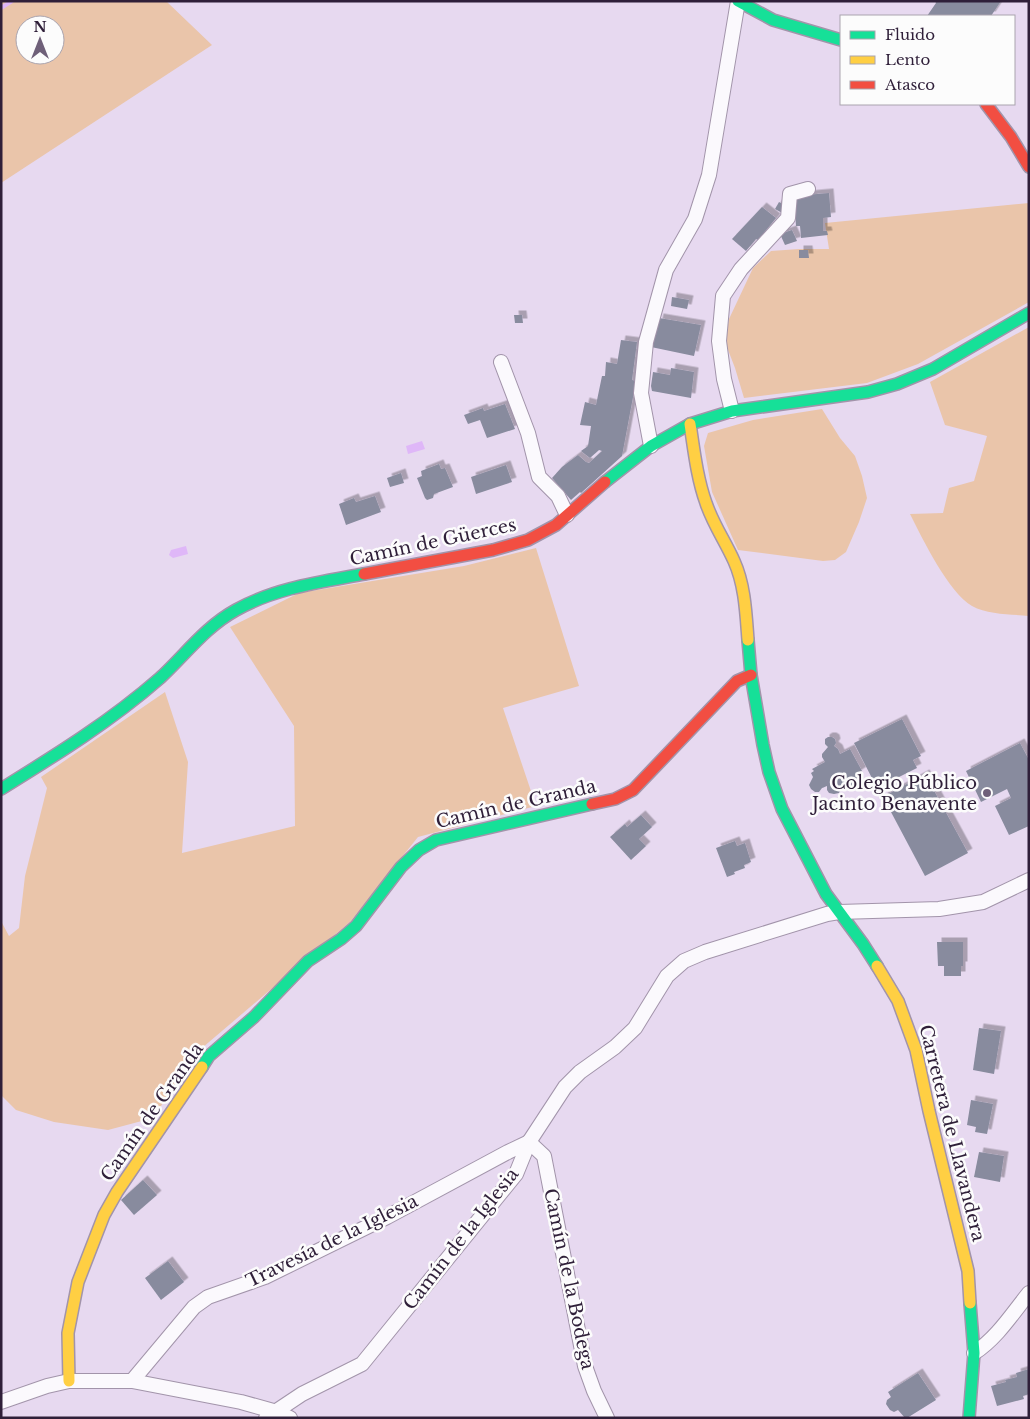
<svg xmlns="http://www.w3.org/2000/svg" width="1030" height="1419" font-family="'Libre Baskerville',serif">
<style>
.green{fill:#eac5aa;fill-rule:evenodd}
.water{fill:#dfb7f8}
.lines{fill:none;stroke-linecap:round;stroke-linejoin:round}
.stream{stroke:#dfb7f8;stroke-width:4}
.building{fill:#888b9e;filter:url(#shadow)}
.street-casing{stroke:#a294aa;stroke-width:16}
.fast-casing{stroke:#a294aa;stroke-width:14}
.slow-casing{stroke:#a294aa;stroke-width:14}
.jam-casing{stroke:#a294aa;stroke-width:14}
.street{stroke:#fbf9fd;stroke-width:14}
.fast{stroke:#16e098;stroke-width:11}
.slow{stroke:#ffcf43;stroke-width:11}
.jam{stroke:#f24e42;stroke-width:11}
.poi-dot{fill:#6f6079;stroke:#fcfcfc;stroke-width:2}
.labels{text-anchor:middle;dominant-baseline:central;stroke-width:5;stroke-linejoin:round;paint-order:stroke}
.street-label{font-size:18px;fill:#2f1f39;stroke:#fcfcfc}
.poi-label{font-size:18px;fill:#2f1f39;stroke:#fcfcfc;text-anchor:end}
</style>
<defs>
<filter id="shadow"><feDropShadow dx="4.5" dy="-4.5" stdDeviation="0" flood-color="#0004"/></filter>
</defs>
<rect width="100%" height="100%" fill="#e7d9f0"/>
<g class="green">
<path d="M1,1H166L212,45L1,183ZM25,25H55V55H25Z"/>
<path d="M1029,203V302L918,364L867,383L744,398L735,368L725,342L729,319L753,268L771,251L799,249H829L825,223Z"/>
<path d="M1029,327V616C1011,614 988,615 972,606C949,593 922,538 910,514L943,513L949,488L974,481L987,436L945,425L930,382Z"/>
<path d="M822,409L840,438L855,456L862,476L867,498L859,522L846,552L835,560L823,561L738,550L712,492L704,446L708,433L753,420Z"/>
<path d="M536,548L579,686L503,708L536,806L418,837L350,922L202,1048L173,1088L153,1118L108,1130L54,1122L16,1110L1,1095V921L9,936L19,928L25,876L47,788L41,777L165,692L188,762L182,853L295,826L294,726L230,627L299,593L464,566Z"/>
</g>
<g class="water">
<path d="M422,441L425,449L408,454L406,446Z"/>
<path d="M186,546L188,554L173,558L169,555L171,550Z"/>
</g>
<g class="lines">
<path class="stream" d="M1,8L12,1"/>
</g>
<g class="building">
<path d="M935,1H1001L991,16H927L936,3Z"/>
<path d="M829,193L831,217L823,218V231H827L828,235L801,238L800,226H796L794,196Z"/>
<path d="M779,202L788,207L784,214L775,209Z"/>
<path d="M762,207L776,218L758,240L756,239L746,251L732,239Z"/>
<path d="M792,230L797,241L785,245L780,234Z"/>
<path d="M799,250H808L809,258H799Z"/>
<path d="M672,297L689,300L687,309L671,306Z"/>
<path d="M514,315H522L523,323H515Z"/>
<path d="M659,318L701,325L694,356L651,347L655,327L657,328Z"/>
<path d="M621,340L637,342L632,380L636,381L622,456L581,493L580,492L571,500L552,478L562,467L578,455L586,462L589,463L602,451L599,450L590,458L581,451L588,446L591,426L580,425L585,402L596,405L602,376H605L606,362L617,364Z"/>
<path d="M671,368L694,372L691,398L652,391L651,386L653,372L670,375Z"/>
<path d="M505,404L515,429L487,438L480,420L468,424L464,415L483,408L484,411Z"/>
<path d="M439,464L441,469L445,468L453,487L434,494L433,498L427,500L425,498L417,478L422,476L421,471Z"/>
<path d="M506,465L512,482L476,494L471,477Z"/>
<path d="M401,473L404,483L390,487L387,478Z"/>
<path d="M375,496L381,512L346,525L339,504L354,498L356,502Z"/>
<rect x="416" y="545" width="6" height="6"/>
<path d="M902,719L921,756L913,760L917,768L877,788L854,743Z"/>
<path d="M828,737H832L835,739L836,743L834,746L838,749L840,754L850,749L862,771L856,775L858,777V783L854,787L842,786L839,793L834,794L829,793L827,790V786L822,788L819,792H815L811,789L809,785L813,777L811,773L814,771L812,769L825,762L822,757V754L828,747L825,744V739Z"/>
<path d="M1020,743L1029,760V826L1009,835L995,806L1011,798L1007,789L981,802L966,771Z"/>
<path d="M925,774L968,853L925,876L883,797Z"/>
<path d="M641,815L652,827L639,839L646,846L631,860L610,837L625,824L627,827Z"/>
<path d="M735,841L737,846L745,843L751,862L744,865L745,868L734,872L735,874L727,877L716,848Z"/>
<path d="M937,942H963V966H961V976H944V966H938Z"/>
<path d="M979,1028L1001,1031L994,1074L973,1070Z"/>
<path d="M971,1100L993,1104L987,1134L975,1132L976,1127L967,1125Z"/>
<path d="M979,1152L1004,1156L1000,1182L974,1177Z"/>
<path d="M143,1180L157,1195L134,1215L121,1200Z"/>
<path d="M168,1261L184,1282L161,1300L145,1278Z"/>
<path d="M1029,1369V1394L1023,1396L1024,1399L997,1406L991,1386L1006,1382L1005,1380L1017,1377L1016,1373Z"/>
<path d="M918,1373L936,1400L907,1418H905L898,1410L894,1412L890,1410L886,1404L887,1400L891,1397L888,1392Z"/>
</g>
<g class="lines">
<defs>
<g id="street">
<path d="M501,362L528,433L539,477L558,496L567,515"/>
<path d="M732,411L724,379L719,341L723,296L741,269L788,218L790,194L808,189"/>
<path d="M651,446L641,393L646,342L666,270L695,219L709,175L738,1"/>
<path d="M529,1142L544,1156L585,1366L594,1391L607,1418"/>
<path d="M974,1353C997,1338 1012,1314 1029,1293"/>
<path d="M132,1381L194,1307L208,1297L265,1277L387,1217L508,1152L529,1142"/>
<path d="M1,1402L47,1386L69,1381H132L241,1402L277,1412L290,1418"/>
<path d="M266,1418L302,1394L362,1364L516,1174L529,1142L565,1087L580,1072L615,1047L635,1028L667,976L684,961L705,952L827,914L839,912L939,909L983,902L1029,880"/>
</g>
<g id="fast">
<path d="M738,1L773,20L841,40"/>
<path d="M605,482L651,446L690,424L732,411L868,392L897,384L933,369L1029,313"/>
<path d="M748,640L751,675L763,745L769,772L782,809L826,894L863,944L877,966"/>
<path d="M1,789C56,755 111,721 160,678C185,655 205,627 236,610C275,588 321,582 364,574"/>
<path d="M202,1067L209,1056L254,1017L308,961L341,939L356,926L401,867L419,850L436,840L592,804"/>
<path d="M969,1418L974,1353L970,1303"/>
</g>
<g id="slow">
<path d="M690,424C694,450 697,478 706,503C713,524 725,541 734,561C745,585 746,614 748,640"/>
<path d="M877,966L898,1001L916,1050L929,1111L968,1271L970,1303"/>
<path d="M69,1381L68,1333L78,1282L104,1215L117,1192L202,1067"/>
</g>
<g id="jam">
<path d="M986,104L1011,137L1029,167"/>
<path d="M364,574L493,550L528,540L556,525L605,482"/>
<path d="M592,804L615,799L633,790L737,681L751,675"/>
</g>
</defs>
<use href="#street" class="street-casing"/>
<use href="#fast" class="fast-casing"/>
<use href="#slow" class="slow-casing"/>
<use href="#jam" class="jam-casing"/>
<use href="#street" class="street"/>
<use href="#fast" class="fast"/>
<use href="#slow" class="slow"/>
<use href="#jam" class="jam"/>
</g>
<circle class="poi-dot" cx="987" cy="793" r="5"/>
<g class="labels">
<g class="street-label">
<text transform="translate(433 542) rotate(-12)">Camín de Güerces</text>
<text transform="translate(516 804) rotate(-13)">Camín de Granda</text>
<text transform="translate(152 1112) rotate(-55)">Camín de Granda</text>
<text transform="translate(952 1133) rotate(76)">Carretera de Llavandera</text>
<text transform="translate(461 1239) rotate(-52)">Camín de la Iglesia</text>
<text transform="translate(332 1241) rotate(-26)">Travesía de la Iglesia</text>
<text transform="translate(569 1279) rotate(78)">Camín de la Bodega</text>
</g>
<g class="poi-label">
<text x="977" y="783">Colegio Público<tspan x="977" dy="21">Jacinto Benavente</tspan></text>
</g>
</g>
<rect width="1030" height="1419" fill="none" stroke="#2f1f39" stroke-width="5"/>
<rect x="840" y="15" width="175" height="90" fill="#fcfcfc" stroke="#aaa4ae"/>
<rect x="850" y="31" width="25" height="8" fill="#16e098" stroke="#aaa4ae"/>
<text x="885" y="40" font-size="15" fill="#2f1f39">Fluido</text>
<rect x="850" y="56" width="25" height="8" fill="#ffcf43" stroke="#aaa4ae"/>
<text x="885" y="65" font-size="15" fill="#2f1f39">Lento</text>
<rect x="850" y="81" width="25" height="8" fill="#f24e42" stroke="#aaa4ae"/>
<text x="885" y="90" font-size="15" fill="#2f1f39">Atasco</text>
<g transform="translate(40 40)"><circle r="24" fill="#fcfcfc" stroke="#aaa4ae"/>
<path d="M0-4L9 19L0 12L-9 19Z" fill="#6f6079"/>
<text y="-8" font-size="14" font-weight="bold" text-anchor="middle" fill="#2f1f39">N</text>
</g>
</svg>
